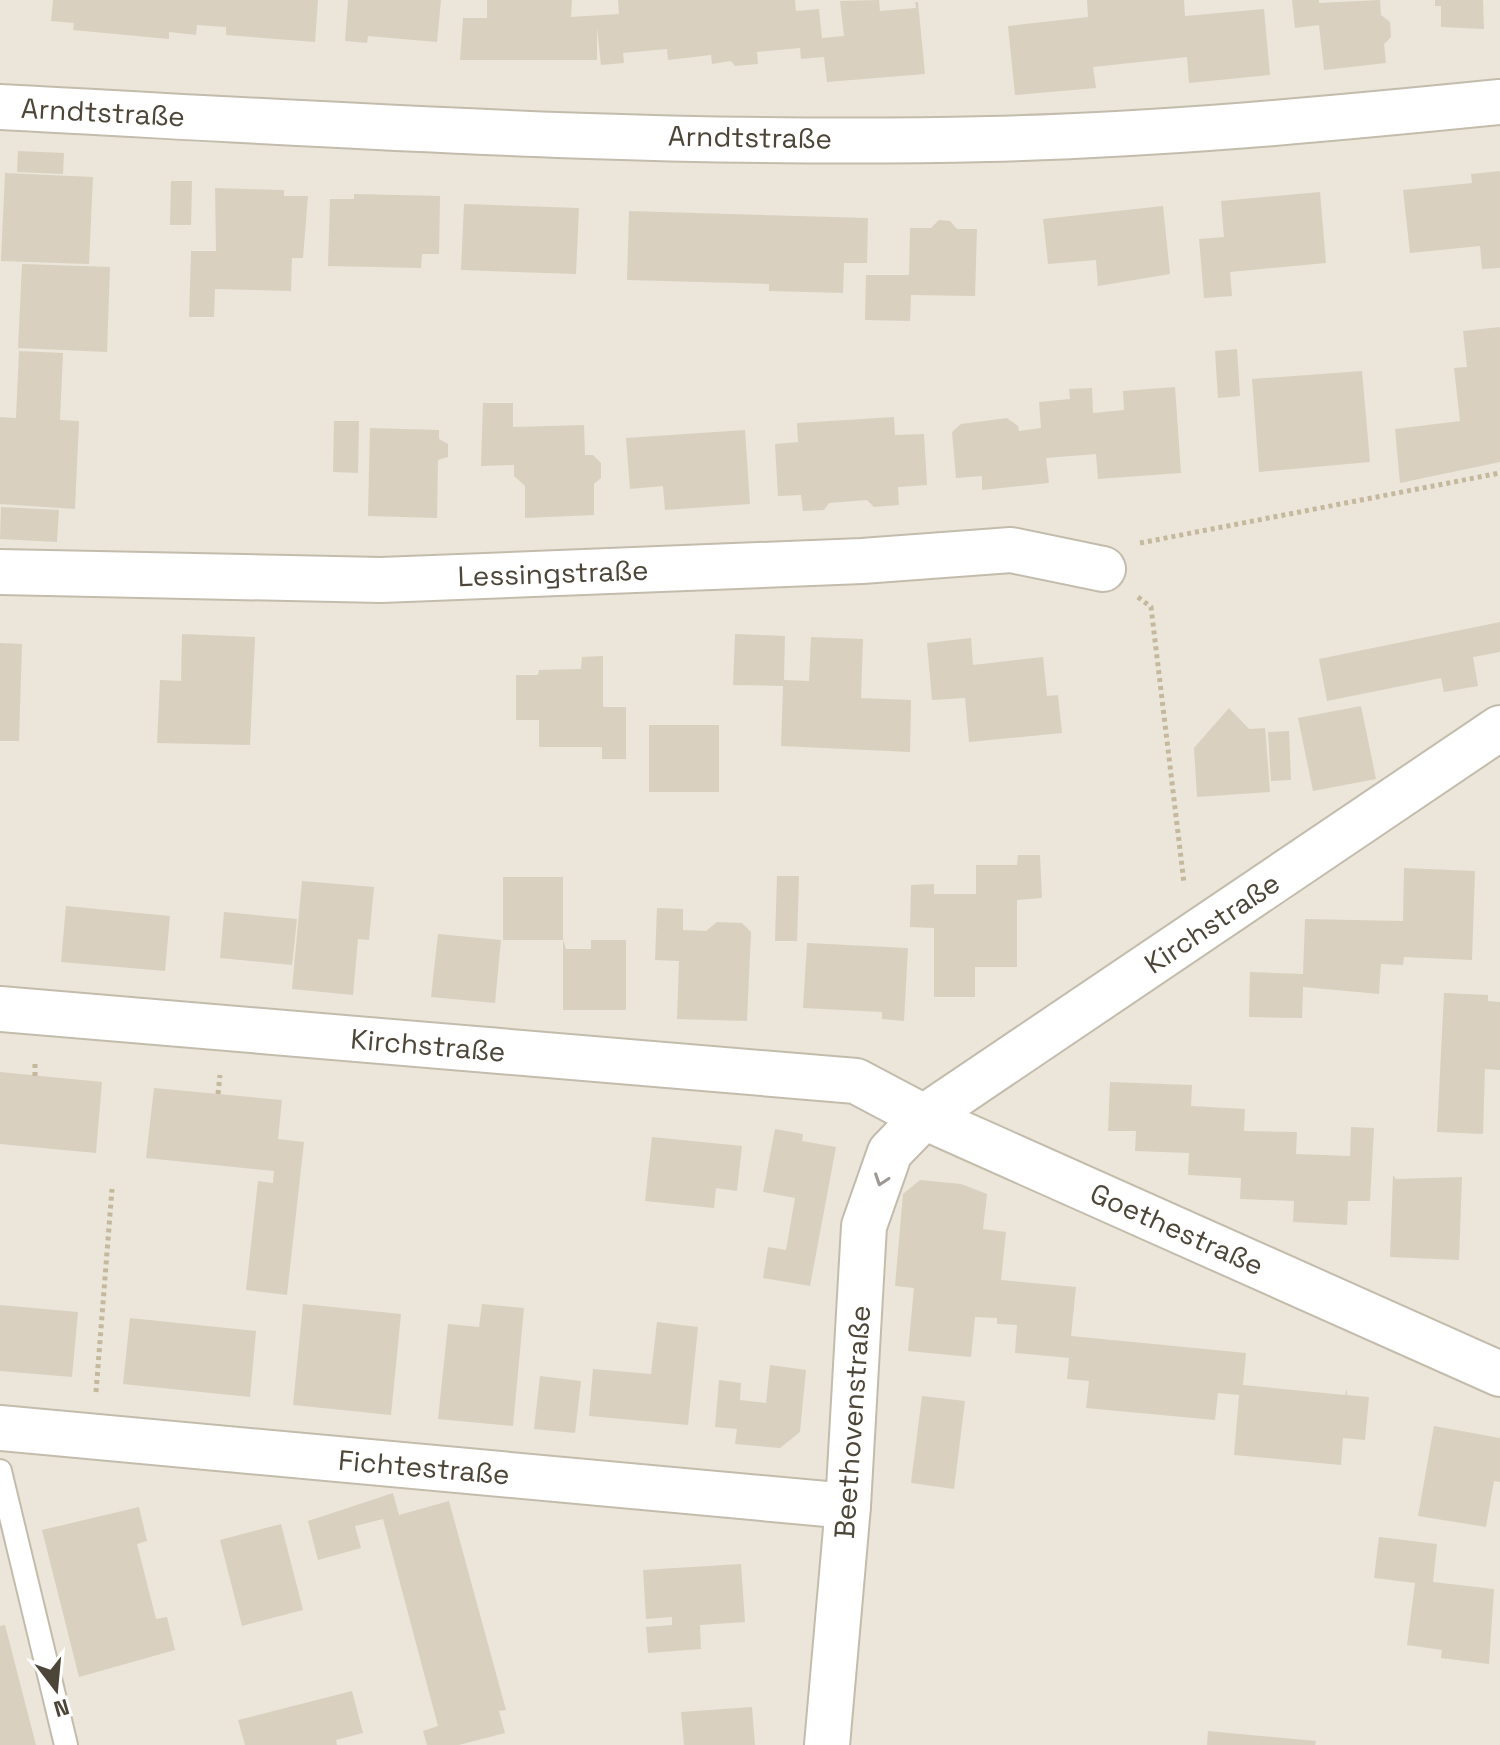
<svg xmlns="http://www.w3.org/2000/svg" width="1500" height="1745" font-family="'Space Grotesk',sans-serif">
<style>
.residential{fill:#ebe6d9}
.building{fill:#d9d0c0}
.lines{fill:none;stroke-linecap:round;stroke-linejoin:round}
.lane-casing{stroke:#c3bcad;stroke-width:26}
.street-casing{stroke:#c3bcad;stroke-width:48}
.path{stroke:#c6b89d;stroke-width:5;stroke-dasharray:4 4;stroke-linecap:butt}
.lane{stroke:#fff;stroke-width:22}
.street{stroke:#fff;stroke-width:44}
.oneway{stroke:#9d9992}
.labels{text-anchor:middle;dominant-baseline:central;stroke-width:8;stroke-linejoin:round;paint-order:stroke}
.street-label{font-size:28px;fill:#4c4538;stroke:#fff}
</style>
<rect width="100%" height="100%" fill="#f7f3eb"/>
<rect class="residential" x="0" y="0" width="1500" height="1745"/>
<g class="building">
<path d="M53,0H318L315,42L226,35V27L197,25L196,35L169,32V39L73,30L74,23L51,21Z"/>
<path d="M348,0H441L437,42L368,36L367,43L345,41Z"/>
<path d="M487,0H572L571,17L619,14L618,0H795L796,11L819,9L822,38L844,36L840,1L879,0L880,11L916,8L915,2H918L925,74L827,82L824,57L801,59L800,48L757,52L758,64L735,66L731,61L712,64L711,55L668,60L667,49L623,53L624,63L601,65L597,28V60H460L463,18H487Z"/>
<path d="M1087,0H1184L1185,16L1264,9L1270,75L1189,83L1187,57L1093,67L1096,88L1015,95L1008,26L1088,17Z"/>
<path d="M1292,0H1319V3L1380,0L1381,15L1390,22L1391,37L1384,44L1386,63L1324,70L1319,25L1295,28Z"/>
<path d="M1435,0H1483L1484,29L1441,27V6H1435Z"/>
<path d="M18,151L64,153L63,174L17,172Z"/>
<path d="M1500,171V268L1482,269L1480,246L1410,253L1403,190L1472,183L1471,174Z"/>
<path d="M5,173L93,177L89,264L1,261Z"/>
<path d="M171,181H192L191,225H170Z"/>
<path d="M215,188L284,190V196H308L303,258H292L291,291L215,289L214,317H189L191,251H216Z"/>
<path d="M1320,192L1326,263L1230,272L1232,296L1204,298L1199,239L1224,237L1221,201Z"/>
<path d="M354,194L440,196L439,254H422L421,268L328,266L330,199H354Z"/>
<path d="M464,204L579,208L576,274L461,270Z"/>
<path d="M1163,206L1170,274L1098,286L1096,260L1048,264L1043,219Z"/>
<path d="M629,211L868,218L867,263H844L843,293L769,291V284L627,280Z"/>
<path d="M939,220L950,221L957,229H977L975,296L911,295L910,321L865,320L866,275H909L910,228H931Z"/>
<path d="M22,264L110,267L107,352L18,348Z"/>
<path d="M1500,327V462L1400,483L1395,429L1460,421L1454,368L1467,367L1463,331Z"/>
<path d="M1237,349L1240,396L1218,398L1215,351Z"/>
<path d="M19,351L63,353L60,420L79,421L75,509L0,504V417L16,418Z"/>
<path d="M1362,371L1370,462L1259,472L1252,379Z"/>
<path d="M1175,387L1181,473L1098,479L1096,454L1046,458L1049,483L982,490V476L956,478L952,432L961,424L1007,418L1018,426L1019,431L1041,428L1039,402L1070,399L1069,389L1092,388L1093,413L1124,410L1123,391Z"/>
<path d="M483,403H513V427L584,425L585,455H593L601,463V478L594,484V515L525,518V486L514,476V465L481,466Z"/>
<path d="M894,417L895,435L924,434L927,485L898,487L899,505L874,507L867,500L829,503L824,510L803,511L801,495L778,496L775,444L798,442L797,423Z"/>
<path d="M334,421H359L358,473L333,472Z"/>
<path d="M370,428L439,430V439L448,444V457L438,460L437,518L368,516Z"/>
<path d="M745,430L750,504L665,510L663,486L630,489L626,438Z"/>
<path d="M1,507L59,510L57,542L0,539Z"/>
<path d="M1500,622V652L1473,657L1478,686L1444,692L1441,678L1327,701L1319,659Z"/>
<path d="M182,634L255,637L250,745L157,743L160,680L181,681Z"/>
<path d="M735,634L785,636L784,680L809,681L811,637L863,639L861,698L911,700L910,752L781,746L783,686L733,685Z"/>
<path d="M971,638L973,665L1043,657L1047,696L1058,695L1062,733L969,742L965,698L932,700L927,643Z"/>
<path d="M0,643L22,644L19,741H0Z"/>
<path d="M603,656V707H626V759H602V747H539V720H516V675H538L539,670L581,669L582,657Z"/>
<path d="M1361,706L1376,779L1313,791L1298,718Z"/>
<path d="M1229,708L1249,729L1265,728L1270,792L1197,797L1194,748Z"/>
<rect x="649" y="725" width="70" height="67"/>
<path d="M1289,731L1291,780L1271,781L1268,732Z"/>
<path d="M1018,855H1040L1042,898L1017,900V967H975V997H934V928L910,927L911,885L934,884V894H976V865H1017Z"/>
<path d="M1404,868L1475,871L1472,960L1404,957L1403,965L1381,964L1379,994L1303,987L1302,1018L1249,1017L1250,972L1303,974L1305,919L1403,921Z"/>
<path d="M777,876H799L797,941H775Z"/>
<rect x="503" y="877" width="60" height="63"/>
<path d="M302,881L374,887L369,940L358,939L353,995L292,989Z"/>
<path d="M66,906L170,916L165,971L61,962Z"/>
<path d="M657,908L683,909V930L706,931L717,922L742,923L751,932L747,1021L677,1019L679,961L655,960Z"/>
<path d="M224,912L297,919L292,965L220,958Z"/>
<path d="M438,934L501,940L495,1003L431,997Z"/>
<path d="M563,940L566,949H591V940H626V1010H563Z"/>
<path d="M807,943L908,948L904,1021L882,1019V1012L803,1008Z"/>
<path d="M1444,993L1488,995V1001L1500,1002V1070L1485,1069L1483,1134L1437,1132Z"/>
<path d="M0,1072L102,1082L96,1153L0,1144Z"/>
<path d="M1110,1082L1192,1085L1191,1106L1245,1109L1244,1131L1297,1132L1296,1154L1350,1156L1351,1127L1374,1128L1370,1201H1348L1347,1225L1293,1222L1294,1201L1240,1199L1241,1178L1188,1175L1189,1153L1135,1151L1136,1131H1108Z"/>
<path d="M154,1088L282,1100L278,1139L304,1142L287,1295L246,1290L258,1181L273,1183L274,1171L146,1158Z"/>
<path d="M775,1129L803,1134L802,1141L836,1147L810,1286L763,1278L768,1247L786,1250L795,1198L763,1192Z"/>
<path d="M652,1137L742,1146L737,1191L716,1188L714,1208L645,1201Z"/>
<path d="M1393,1175L1396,1179L1462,1177L1459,1260L1390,1257Z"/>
<path d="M920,1180L961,1184L987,1194L983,1229L1006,1232L1001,1280L1076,1287L1071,1336L1246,1353L1243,1385L1345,1395L1347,1389V1395L1369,1397L1365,1440L1343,1438L1341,1465L1234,1455L1239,1395L1218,1393L1215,1420L1086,1408L1089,1381L1067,1379L1069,1358L1015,1353L1017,1325L997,1324V1318L975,1317L971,1357L908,1351L914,1288L895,1286L903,1194Z"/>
<path d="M303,1304L401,1314L391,1415L293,1405Z"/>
<path d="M482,1304L524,1308L513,1426L438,1419L448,1324L479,1327Z"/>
<path d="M0,1305L78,1312L72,1377L0,1371Z"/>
<path d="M130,1318L256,1331L250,1397L123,1384Z"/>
<path d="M657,1322L698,1327L688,1425L589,1416L593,1369L651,1374Z"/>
<path d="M770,1365L806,1370L800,1432L780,1448L735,1444L737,1429L715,1427L719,1380L741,1383L740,1400L766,1403Z"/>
<path d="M540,1376L581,1381L575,1433L534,1429Z"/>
<path d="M922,1396L965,1401L954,1489L911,1483Z"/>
<path d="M1434,1426L1500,1438V1482L1494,1481L1486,1527L1418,1516Z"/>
<path d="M393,1493L399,1515L449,1501L506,1710L499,1711L505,1733L459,1745H427L423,1731L438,1726L383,1519L355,1526L361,1548L318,1560L308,1521Z"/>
<path d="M139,1507L147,1541L137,1544L156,1619L167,1617L175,1650L79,1677L42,1530Z"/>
<path d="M281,1524L303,1610L242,1626L220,1540Z"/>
<path d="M1379,1537L1437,1544L1433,1582L1494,1589L1489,1664L1441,1658L1442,1650L1407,1645L1415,1583L1374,1578Z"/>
<path d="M741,1564L745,1622L700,1625L701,1649L648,1653L646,1627L672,1625V1617L646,1619L643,1570Z"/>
<path d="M5,1625L29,1718L36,1745H0V1626Z"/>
<path d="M352,1691L363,1733L336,1740L337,1745H245L238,1720Z"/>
<path d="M752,1707L755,1745H684L681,1712Z"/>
<path d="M1208,1731L1261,1736L1316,1741L1315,1745H1207Z"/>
</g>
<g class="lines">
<defs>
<path id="lane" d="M0,1471L66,1745"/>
<g id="street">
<path d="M0,107C328,124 659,147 988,139C1159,135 1330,119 1500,102"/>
<path d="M0,572L381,580L862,561L1011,550L1103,569"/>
<path d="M0,1009L856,1081L924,1117L1500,1374"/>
<path d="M0,1428L848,1506"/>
<path d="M827,1745L848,1506L864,1226L890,1152L924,1117L1500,728"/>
</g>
</defs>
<use href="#lane" class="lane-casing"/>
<use href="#street" class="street-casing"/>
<g class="path">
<path d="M1140,543L1500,473"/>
<path d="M1138,597L1151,607L1184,883"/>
<path d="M35,1076V1061"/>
<path d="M218,1094L220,1075"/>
<path d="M96,1392L112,1189"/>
</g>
<use href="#lane" class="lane"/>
<use href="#street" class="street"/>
</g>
<defs><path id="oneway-chevron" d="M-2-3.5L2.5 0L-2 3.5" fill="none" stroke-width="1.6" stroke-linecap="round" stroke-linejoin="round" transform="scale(2)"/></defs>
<use class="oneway" href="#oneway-chevron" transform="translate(881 1180) rotate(109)"/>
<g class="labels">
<g class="street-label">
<text transform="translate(103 112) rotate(3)">Arndtstraße</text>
<text transform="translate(750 137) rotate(1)">Arndtstraße</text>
<text transform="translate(553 573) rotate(-2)">Lessingstraße</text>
<text transform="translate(1212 923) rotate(-34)">Kirchstraße</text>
<text transform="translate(428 1045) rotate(5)">Kirchstraße</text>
<text transform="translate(1177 1229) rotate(24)">Goethestraße</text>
<text transform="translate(852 1422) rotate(-86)">Beethovenstraße</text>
<text transform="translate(424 1467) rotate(5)">Fichtestraße</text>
</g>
</g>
<g transform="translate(56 1689) rotate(164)" stroke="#ffffff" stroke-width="6" paint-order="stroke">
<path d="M0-6L14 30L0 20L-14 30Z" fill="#4c4538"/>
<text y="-12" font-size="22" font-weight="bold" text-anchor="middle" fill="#4c4538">N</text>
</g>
</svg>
